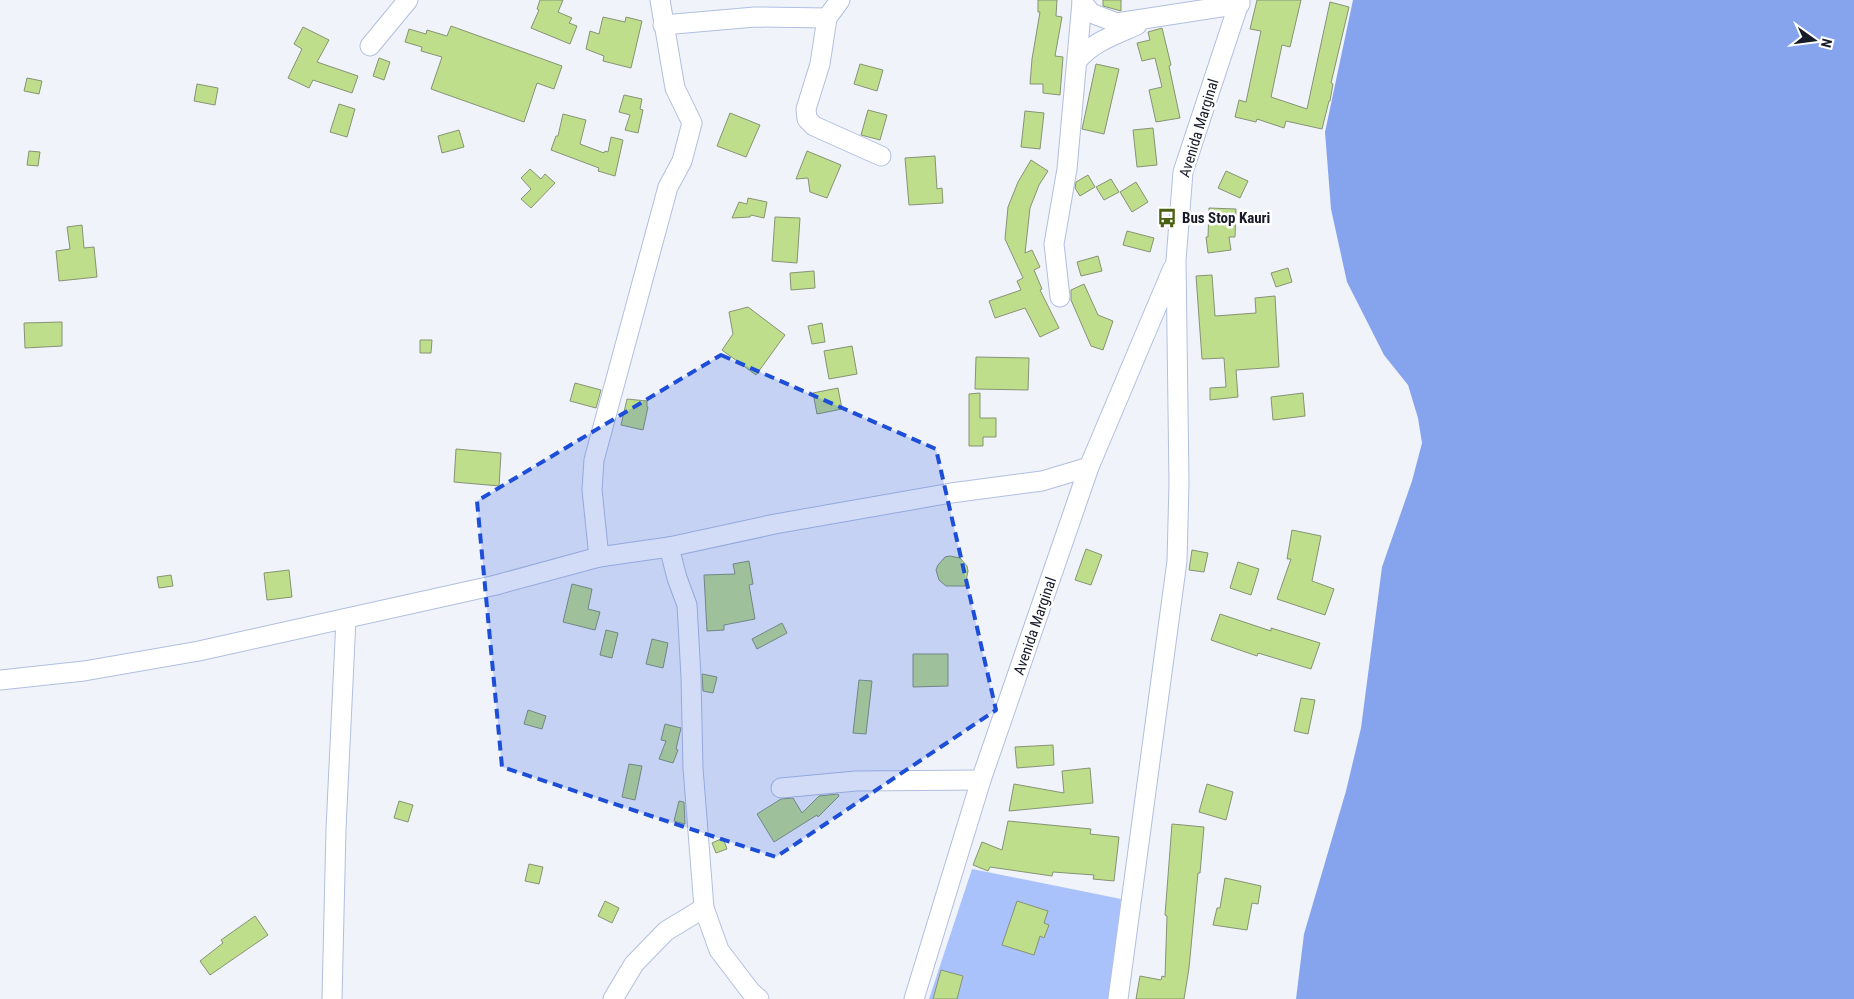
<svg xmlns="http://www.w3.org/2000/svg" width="1854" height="999" font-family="'Roboto Condensed',sans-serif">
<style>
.green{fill:#a9c2fb}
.water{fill:#86a4ed}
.building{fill:#bede8c;stroke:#869374}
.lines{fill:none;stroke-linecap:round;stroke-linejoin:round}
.minor-casing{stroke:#b1bfdf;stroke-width:21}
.minor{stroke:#fff;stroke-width:19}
.marked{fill:#1d4ed8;fill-opacity:0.2;stroke:#1d4ed8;stroke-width:4;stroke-dasharray:10 6;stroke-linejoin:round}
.labels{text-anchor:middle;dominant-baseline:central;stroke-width:5;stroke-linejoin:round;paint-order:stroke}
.street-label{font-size:15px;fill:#171b27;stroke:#fff}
.poi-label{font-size:15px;font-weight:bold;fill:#171b27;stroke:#fff;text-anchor:start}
</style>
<rect width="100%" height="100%" fill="#f0f3fa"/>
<path class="green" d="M972,869L1121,899L1111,999H929Z"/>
<path class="water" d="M1353,0H1854V999H1296L1304,934L1346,791L1361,728L1382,567L1412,481L1422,443L1418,418L1408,385L1384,355L1347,282L1331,209L1325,132Z"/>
<g class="building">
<path d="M540,0H563L558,12L572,18L569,23L577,26L570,44L531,28L539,10L537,9Z"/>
<path d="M1038,0H1057L1056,16L1062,17L1055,56L1063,57L1060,95L1043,93V84H1030L1032,59L1040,12H1038Z"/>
<path d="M1103,0H1121V11L1103,6Z"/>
<path d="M1257,0H1301L1290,47L1282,45L1271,97L1307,109L1330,2L1349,7L1331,83L1333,84L1330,101H1329L1322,129L1286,121L1284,128L1257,119L1256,122L1235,117L1239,100L1246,102L1261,31L1250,29Z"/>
<path d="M603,17L625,22L626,17L642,21L631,68L603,61L604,56L586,49L590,31L599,34Z"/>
<path d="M451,26L562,66L554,89L537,83L524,122L431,89L442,57L421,51L422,47L405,42L409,29L426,34L427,30L447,36Z"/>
<path d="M303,27L329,40L317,62L358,76L352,93L313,80L309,88L288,78L302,49L294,44Z"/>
<path d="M1162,28L1171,65L1169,66L1180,118L1156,122L1149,90L1162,87L1155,58L1142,61L1137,43L1150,40L1148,32Z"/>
<path d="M379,58L390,62L384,80L373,76Z"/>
<path d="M860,64L883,70L877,91L854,84Z"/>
<path d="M1096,64L1119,69L1104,134L1082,129Z"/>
<path d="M27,78L42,81L39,94L24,91Z"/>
<path d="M197,84L218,88L215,105L194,101Z"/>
<path d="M624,95L642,99L640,109L643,110L638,133L625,130L630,115L619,112Z"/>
<path d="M339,104L355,109L347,137L330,132Z"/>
<path d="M868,110L887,115L880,140L861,135Z"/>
<path d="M1025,111L1044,113L1040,149L1021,147Z"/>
<path d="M730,113L760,125L746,157L717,146Z"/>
<path d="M563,114L586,120L580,144L604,153L605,151L608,152L611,137L623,140L615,176L598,171L599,168L551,150L556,136H558Z"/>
<path d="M1153,128L1157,165L1137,167L1133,130Z"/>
<path d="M459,130L464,147L442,153L438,136Z"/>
<path d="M29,151L40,152L38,166L27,165Z"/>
<path d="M807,151L841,165L827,198L810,192L808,178L796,179Z"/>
<path d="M935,156L937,189L942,188L943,203L909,205L905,158Z"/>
<path d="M1031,160L1048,171L1039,185L1030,208L1025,253L1032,250L1040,267L1034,270L1042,289L1040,290L1059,328L1040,337L1025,308L995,318L989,301L1021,290L1017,281L1023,278L1005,239L1008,207L1018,182Z"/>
<path d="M530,169L541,179L545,174L555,183L531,208L521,199L531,189L521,178Z"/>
<path d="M1226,171L1248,181L1240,198L1218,188Z"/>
<path d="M1088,175L1095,187L1080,196L1075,188L1076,182Z"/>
<path d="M1111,179L1119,192L1104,200L1096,187Z"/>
<path d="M1136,182L1148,202L1132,212L1120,192Z"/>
<path d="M748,198L767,202L764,218L751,215L750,217L732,218L739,202L747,204Z"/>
<path d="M1209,208L1236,209L1235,237H1229L1231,250L1208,253L1206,237H1208Z"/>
<path d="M775,217L800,218L797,263L772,261Z"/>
<path d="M82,225L84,248L94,247L97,277L59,281L56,251L70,249L67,227Z"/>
<path d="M1127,231L1154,238L1150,252L1123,245Z"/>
<path d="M1098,256L1102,271L1081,276L1077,262Z"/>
<path d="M1288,268L1292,282L1276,287L1271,273Z"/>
<path d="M814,271L815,288L791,290L790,273Z"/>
<path d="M1212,275L1215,316L1256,313L1255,298L1275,296L1279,367L1236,370L1238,397L1210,400V388L1226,387L1224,358L1202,359L1196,276Z"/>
<path d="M1084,284L1098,315L1113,321L1103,350L1091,346L1071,300V290Z"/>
<path d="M748,307L785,335L756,375L722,350L733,334L729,312Z"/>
<path d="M62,322V346L25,348L24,323Z"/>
<path d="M822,323L825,342L812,344L808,326Z"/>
<path d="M420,340H432L431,353H420Z"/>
<path d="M852,346L857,374L829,379L824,351Z"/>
<path d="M976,357L1029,358L1028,390L975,389Z"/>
<path d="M575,383L601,390L596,408L570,401Z"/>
<path d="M838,388L842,409L817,414L813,393Z"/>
<path d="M980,393V418H996V437H983V446H969V394Z"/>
<path d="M1303,393L1305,416L1273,420L1271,397Z"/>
<path d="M627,399L647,401V407H648L643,430L621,425Z"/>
<path d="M456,449L501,453L499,486L454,482Z"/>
<path d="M1292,530L1321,536L1312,581L1334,589L1325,615L1277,599L1291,559H1287Z"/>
<path d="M1086,549L1102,555L1091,585L1075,580Z"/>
<path d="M1192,550L1208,553L1204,572L1189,570Z"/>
<path d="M950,556L960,558L967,566L968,571L965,586H946L939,580L936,570L938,565L945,557Z"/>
<path d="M749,561L753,584L749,585L755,619L724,625V630L707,631L704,575L735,574L733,564Z"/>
<path d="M1238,562L1259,569L1251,595L1230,588Z"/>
<path d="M289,570L292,597L267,600L264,573Z"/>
<path d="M171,575L173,586L159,588L157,577Z"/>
<path d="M572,584L592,589L588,609L600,612L595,630L563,622Z"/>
<path d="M1220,614L1271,631V628L1320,643L1311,669L1258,653L1257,656L1211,640Z"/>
<path d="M782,623L787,633L757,649L752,639Z"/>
<path d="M606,630L618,633L612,658L600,655Z"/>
<path d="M652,639L668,643L663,668L646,664Z"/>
<path d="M913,654H948V686L913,687Z"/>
<path d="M702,674L717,677L713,693L703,691Z"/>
<path d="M859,680L872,681L866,734L853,733Z"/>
<path d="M1301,698L1315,700L1308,734L1294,731Z"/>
<path d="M528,710L546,716L542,729L524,724Z"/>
<path d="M665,724L681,728L676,749L678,750L673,763L659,759L666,741L661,740Z"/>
<path d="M1053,745L1054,765L1017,768L1015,747Z"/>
<path d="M629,764L642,766L635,800L622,797Z"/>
<path d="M1090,768L1093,803L1009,811L1014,784L1064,793L1062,771Z"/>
<path d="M1207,784L1233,792L1226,820L1199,812Z"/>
<path d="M838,794L839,796L818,817L817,815L774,842L757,814L781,799L793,798L802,813L819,796Z"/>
<path d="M399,801L413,805L408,822L394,818Z"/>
<path d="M679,801L684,802L685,824L674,821Z"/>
<path d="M1008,821L1091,829L1090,834L1119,837L1114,881L1093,879L1094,875L1053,872L1052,876L990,867L988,871L973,865L982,842L1002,850Z"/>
<path d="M1172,824L1204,827L1200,873H1198L1189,968L1184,999H1136L1140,976L1161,980L1162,976L1165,977L1167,916L1165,915Z"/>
<path d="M723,838L727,849L716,853L712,843Z"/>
<path d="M529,864L543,867L539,884L525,881Z"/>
<path d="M1225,878L1261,886L1258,904L1252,903L1247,930L1213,925L1217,908H1220Z"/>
<path d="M605,901L619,908L612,923L598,916Z"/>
<path d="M1017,901L1048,911L1044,923L1049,925L1044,938L1040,936L1034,955L1002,945Z"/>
<path d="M255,916L268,935L210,975L200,961L223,943L221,940Z"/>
<path d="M941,970L963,976L957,999H933Z"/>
</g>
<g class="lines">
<defs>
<g id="minor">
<path d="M1082,0V2L1091,13L1117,23L1240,4"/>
<path d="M827,18L820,64L806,109L807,119L814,126L881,156"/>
<path d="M663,25L755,17L827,18L840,0"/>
<path d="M370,46L408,0"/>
<path d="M1077,61C1092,42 1115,35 1137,25"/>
<path d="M1060,297L1054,244L1067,169L1082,2"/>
<path d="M669,547L677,578L687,605L691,677L693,768L704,908L719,950L751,992L759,999"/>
<path d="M599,557L592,490L594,460L668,187L682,161L692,123L675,88L660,0"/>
<path d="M0,680L84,671L199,651L496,585L599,557L669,547L775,524L951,493L1042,481L1089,467"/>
<path d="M781,788L856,781L981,780"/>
<path d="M332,999L336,829L346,619"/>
<path d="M613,999L634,964L666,931L704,908"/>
<path d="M914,999L981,780L1089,467L1173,268"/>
<path d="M1118,999L1177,561L1179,483L1176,260L1183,172L1240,0"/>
</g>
</defs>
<use href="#minor" class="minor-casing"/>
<use href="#minor" class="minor"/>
</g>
<path class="marked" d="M721,355L936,449L996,710L776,857L502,767L477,501Z"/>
<defs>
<symbol id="bus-bare" viewBox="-9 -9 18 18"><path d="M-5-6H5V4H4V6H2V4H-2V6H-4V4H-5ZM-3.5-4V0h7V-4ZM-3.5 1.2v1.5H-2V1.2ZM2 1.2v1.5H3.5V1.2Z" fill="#496212" stroke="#fff" stroke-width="2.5" paint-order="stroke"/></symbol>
</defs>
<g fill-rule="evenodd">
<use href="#bus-bare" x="1153" y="204" width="28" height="28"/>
</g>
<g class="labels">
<g class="street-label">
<text transform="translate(1199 128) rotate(-73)">Avenida Marginal</text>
<text transform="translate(1035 626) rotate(-71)">Avenida Marginal</text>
</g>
<g class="poi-label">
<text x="1182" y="218">Bus Stop Kauri</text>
</g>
</g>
<g transform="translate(1814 40) rotate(104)" stroke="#ffffff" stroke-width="4" paint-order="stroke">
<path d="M0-4L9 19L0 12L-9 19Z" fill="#171b27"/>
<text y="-8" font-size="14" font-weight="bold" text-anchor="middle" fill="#171b27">N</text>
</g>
</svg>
